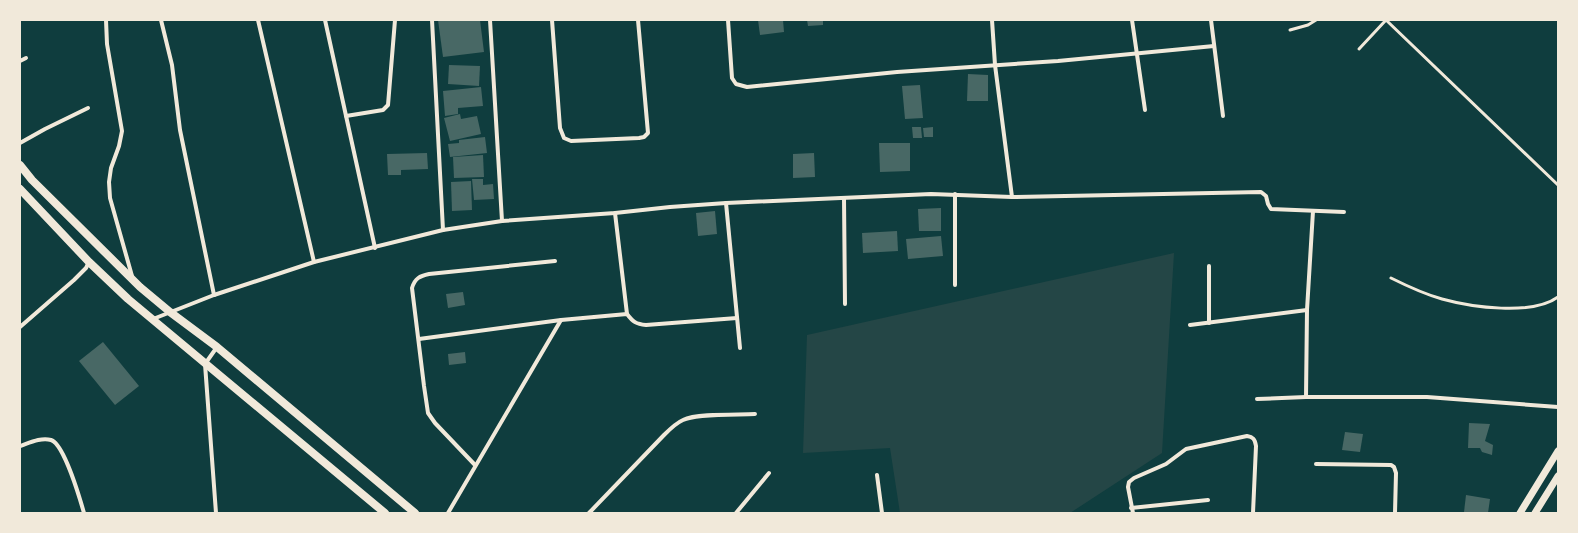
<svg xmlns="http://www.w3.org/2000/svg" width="1578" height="533" font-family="Rubik,sans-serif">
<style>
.green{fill:#244646}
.building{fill:#486865}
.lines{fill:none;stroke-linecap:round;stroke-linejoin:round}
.service{stroke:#f1e9da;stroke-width:3}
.minor{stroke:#f1e9da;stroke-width:4}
.tertiary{stroke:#f1e9da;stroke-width:7}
.secondary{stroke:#f1e9da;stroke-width:8}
</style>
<rect width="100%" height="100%" fill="#0f3d3e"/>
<path class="green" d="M1174,253L1162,453L1070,513H900L890,448L803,453L807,335Z"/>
<g class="building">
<path d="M438,20H480L484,52L443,57Z"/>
<path d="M758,20H783L784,32L760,35Z"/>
<path d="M807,20H823V25L808,26Z"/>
<path d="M449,65L480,66L479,86L448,84Z"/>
<path d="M968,74L988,75V101H967Z"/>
<path d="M920,85L923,118L905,119L902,86Z"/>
<path d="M481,87L483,106L458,108V114L445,116L443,91Z"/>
<path d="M460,114L461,119L477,116L481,134L450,141L444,118Z"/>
<path d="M912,127H921L922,138H913Z"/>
<path d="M933,127V137H924L923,128Z"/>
<path d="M485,137L487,153L450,157L448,144L459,143V140Z"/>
<path d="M879,143H910V171L880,172Z"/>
<path d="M427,153L428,169L401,170V175H388L387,154Z"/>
<path d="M814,153L815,177L793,178V154Z"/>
<path d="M483,155L484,177L454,178L453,157Z"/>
<path d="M472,179H483V185L493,184L494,199L474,200Z"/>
<path d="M471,181L472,210L452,211L451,182Z"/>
<path d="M941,208V231H919L918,209Z"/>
<path d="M715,211L717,234L698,236L696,213Z"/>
<path d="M897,231L898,251L863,253L862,233Z"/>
<path d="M941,236L943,256L908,259L906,239Z"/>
<path d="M463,292L465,305L448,308L446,294Z"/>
<path d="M103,342L139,386L115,405L79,361Z"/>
<path d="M465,352L466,363L449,365L448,354Z"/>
<path d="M1469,423L1490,424L1485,441L1493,445L1492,455L1482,452L1480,448H1468Z"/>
<path d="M1345,432L1363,434L1360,452L1342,450Z"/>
<path d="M1466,495L1490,499L1488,513L1464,512Z"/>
</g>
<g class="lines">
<g class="service">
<path d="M1386,20L1558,185"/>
<path d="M1290,30L1308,25L1316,20"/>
<path d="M1359,49L1386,20"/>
<path d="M1391,278C1407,286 1424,294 1442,299C1471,307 1532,316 1558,297"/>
</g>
<g class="minor">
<path d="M106,20L107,44L122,131L119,146L111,168L109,182L110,198L132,276"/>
<path d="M161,20L172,65L180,130L214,295"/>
<path d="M258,20L314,262"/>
<path d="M325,20L375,248"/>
<path d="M432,20L443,230"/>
<path d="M490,20L502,221"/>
<path d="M552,20L560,128L564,138L571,141L639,138L644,137L648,133L638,20"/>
<path d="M728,20L732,78L736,84L747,87L897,72L1058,61L1214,46"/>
<path d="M992,20L995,65L1012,197"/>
<path d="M1132,20L1145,110"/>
<path d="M1211,20L1223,116"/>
<path d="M20,61L26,58"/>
<path d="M346,116L383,110L388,105L395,20"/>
<path d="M20,143L45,129L88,108"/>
<path d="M955,194V285"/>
<path d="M844,198L845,304"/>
<path d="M726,203L740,348"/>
<path d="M615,213L627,314"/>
<path d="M1209,266V323"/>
<path d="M153,319L214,295L314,262L443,230L502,221L615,213L670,207L726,203L931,194L1012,197L1261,192L1266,196L1268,204L1271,209L1344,212"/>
<path d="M1190,325L1307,310"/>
<path d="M20,327L74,280L86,268L89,262"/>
<path d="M419,339L561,320L627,314C633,322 636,324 646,325L737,318"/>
<path d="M1306,397L1307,310L1313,211"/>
<path d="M1257,399L1306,397H1427L1558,407"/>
<path d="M20,446C29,443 41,437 51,440C64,444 80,499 84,513"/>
<path d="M1316,464L1391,465L1394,467L1396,473L1395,513"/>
<path d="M475,465L435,423L428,413L424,386L412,288C415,278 420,276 429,274L555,261"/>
<path d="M877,475L882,513"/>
<path d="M1131,508L1208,500"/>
<path d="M216,513L205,364L217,347"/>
<path d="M448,513L561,320"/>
<path d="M589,513L664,435C670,429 676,423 683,420C697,413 739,415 755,414"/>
<path d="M736,513L769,473"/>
<path d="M1133,513L1128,487L1129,482L1134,478L1166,464L1186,449L1247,436C1253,437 1255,439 1256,446L1253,513"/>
</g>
<g class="tertiary">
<path d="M1520,513L1558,451"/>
<path d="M1535,513L1558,476"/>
</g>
<g class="secondary">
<path d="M20,165L32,180L140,287L170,312L217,347L415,513"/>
<path d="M20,189L89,262L128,299L385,513"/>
</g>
</g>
<rect width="1578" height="533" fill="none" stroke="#f1e9da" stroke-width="42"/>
</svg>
